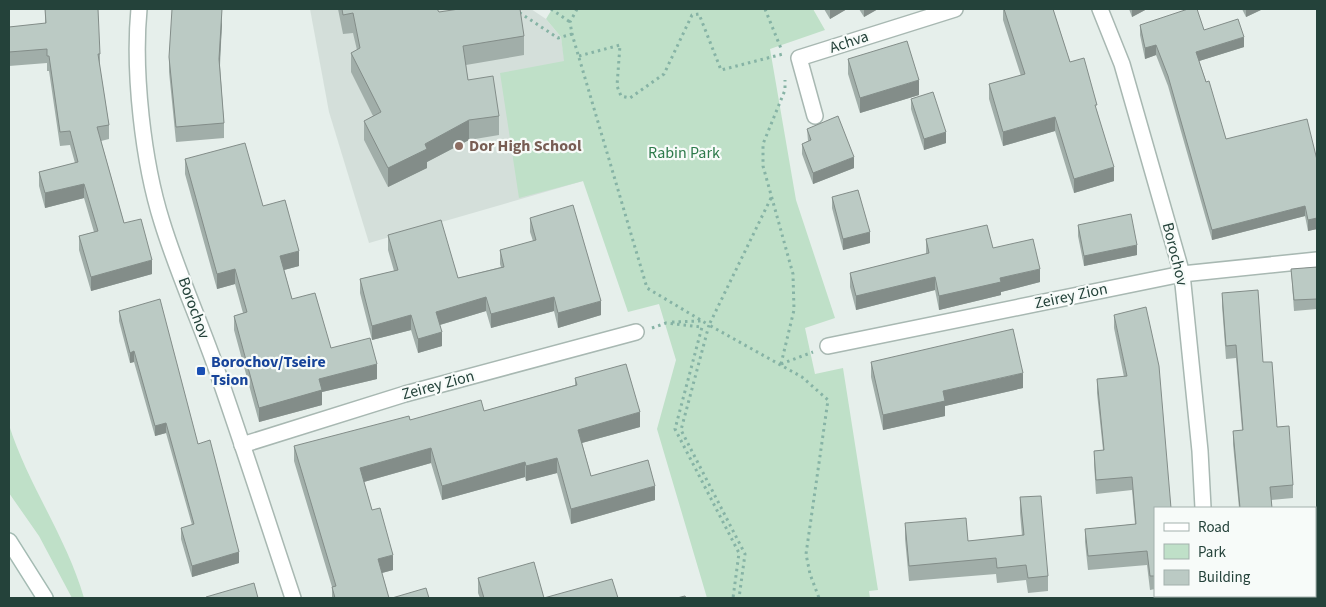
<svg xmlns="http://www.w3.org/2000/svg" width="1326" height="607" font-family="'Source Sans 3',sans-serif">
<style>
.built{fill:#d4dfda}
.green{fill:#bfe0c8}
.lines{fill:none;stroke-linecap:round;stroke-linejoin:round}
.street-casing{stroke:#a8b8b2;stroke-width:18}
.secondary-casing{stroke:#a4bbb3;stroke-width:18}
.path{stroke:#86b3a5;stroke-width:3;stroke-dasharray:2.5 4;stroke-linecap:butt}
.street{stroke:#fff;stroke-width:15}
.secondary{stroke:#fff;stroke-width:15}
.wall{fill:#a1aea9}
.shaded-wall{fill:#838d89}
.building{fill:#bbcac4;stroke:#838d89}
.education-dot{fill:#8d6e63;stroke:#f7fbf9;stroke-width:2}
.transit-dot{fill:#1a4fb4;stroke:#f7fbf9;stroke-width:2}
.labels{text-anchor:middle;dominant-baseline:central;stroke-width:4.5;stroke-linejoin:round;paint-order:stroke}
.street-label{font-size:16px;fill:#24423a;stroke:#f7fbf9}
.education-label{font-size:16px;font-weight:bold;fill:#785e54;stroke:#f7fbf9;text-anchor:start}
.park-label{font-size:16px;fill:#2d7a4b;stroke:#f7fbf9}
.transit-label{font-size:16px;font-weight:bold;fill:#164399;stroke:#f7fbf9;text-anchor:start}
</style>
<rect width="100%" height="100%" fill="#e6efeb"/>
<path class="built" d="M310,9H531L546,19L561,37L583,181L369,243L329,112Z"/>
<g class="green">
<path d="M552,9H813L825,30L770,49L796,200L835,318L805,328L815,374L843,368L878,590L869,591L870,598H707L657,429L676,360L659,304L628,312L583,181L519,198L500,73L564,61L561,37L546,19Z"/>
<path d="M9,425C28,485 67,538 84,598H72L39,536L9,493Z"/>
</g>
<g class="lines">
<defs>
<g id="street">
<path d="M139,9C133,72 143,162 162,222C177,271 198,317 215,365C242,442 267,520 293,598"/>
<path d="M1100,9L1122,64L1182,274L1200,451L1203,508"/>
<path d="M815,116L799,58L955,9"/>
<path d="M828,346L1182,274L1317,260"/>
<path d="M242,445L405,394L636,332"/>
<path d="M1208,596V598"/>
</g>
<path id="secondary" d="M9,541L45,598"/>
</defs>
<use href="#street" class="street-casing"/>
<use href="#secondary" class="secondary-casing"/>
<g class="path">
<path d="M514,9L558,38L572,34"/>
<path d="M551,9L570,22"/>
<path d="M577,9L570,22L572,34L647,288L709,325L681,430L745,554L739,598"/>
<path d="M765,9L782,51"/>
<path d="M579,56L620,45L617,86L621,96L630,98L664,74L692,15L699,14L721,70L783,54"/>
<path d="M771,198L709,325L802,377L828,400L806,554L810,574L819,598"/>
<path d="M672,322L701,321"/>
<path d="M652,328L666,323L702,327L675,429L739,553L733,598"/>
<path d="M781,364L794,310L793,274L763,166V144L785,90V80"/>
<path d="M781,364L813,352"/>
</g>
<use href="#street" class="street"/>
<use href="#secondary" class="secondary"/>
</g>
<g class="wall">
<path d="M45,9L100,54V68L109,125V139L101,141L124,223L152,274L91,291L79,250V236L94,232L84,198L45,208L39,186V172L75,163L70,145L60,146L49,71H47V63L9,66V27L45,24Z"/>
<path d="M338,9H437L439,12L524,36V55L466,65L468,80L499,116V135L469,140L427,162V168L388,187L364,140V121L373,116L351,72V53L357,50L353,33L343,34Z"/>
<path d="M824,9H847L830,19Z"/>
<path d="M859,9H878L864,17Z"/>
<path d="M1003,9H1053L1070,62L1097,111L1114,181L1074,193L1055,131L1003,146L989,99V84L1021,76L1003,20Z"/>
<path d="M1129,9H1147L1132,17Z"/>
<path d="M1242,9H1263L1246,17Z"/>
<path d="M222,23L220,66L224,123V138L176,142L169,72V57Z"/>
<path d="M1140,25L1204,30L1244,47L1199,61L1226,139L1317,160V229L1308,231L1305,216L1212,240L1168,86L1156,55L1145,59L1140,35Z"/>
<path d="M848,59L919,95L860,113L848,74Z"/>
<path d="M911,99L946,143L924,150L911,109Z"/>
<path d="M807,129L854,168L813,184L802,154V144L808,141Z"/>
<path d="M185,159L263,206L299,266L284,270L292,299L331,348L377,379L322,392V405L259,422L234,330V316L243,313L235,284L217,289L185,174Z"/>
<path d="M832,197L870,243L843,250L832,208Z"/>
<path d="M530,218L601,315L558,328L554,311L491,328L486,311L440,325L442,346L418,353L411,330L372,340L360,293V279L394,271L388,250V235L458,278L501,267L500,264V250L533,241L530,232Z"/>
<path d="M1078,225L1137,255L1084,266L1078,236Z"/>
<path d="M926,239L993,248L1040,282L1001,292V295L939,310L935,290L856,310L850,287V273L926,254Z"/>
<path d="M1317,267V309L1294,311L1291,269Z"/>
<path d="M1222,293L1263,362L1277,427L1293,485V498L1271,500L1272,508H1239L1233,444V431L1242,430L1236,358L1226,359L1222,306Z"/>
<path d="M119,311L198,444L239,563L192,577L181,539V528L192,525L166,433L155,436L134,362L130,363L119,321Z"/>
<path d="M1114,315L1155,508V589L1150,590L1147,565L1088,570L1085,542V529L1135,524L1132,490L1096,494L1094,464V451L1103,450L1097,393V379L1124,377L1114,328Z"/>
<path d="M871,362L1023,388L945,406V416L883,430L871,377Z"/>
<path d="M575,378L640,427L582,443L591,476L655,500L571,524L557,473L526,481L525,477L442,500L431,463L364,482L372,510L393,570L382,573L389,598H332V587L294,461V446L410,420L484,411L575,385Z"/>
<path d="M1020,497L1048,576V591L1028,593L1026,580L997,583L996,574L909,581L905,539V523L968,541L1022,536L1020,513Z"/>
<path d="M478,578L544,598H618H480L478,593Z"/>
</g>
<g class="shaded-wall">
<path d="M222,9V23L219,74V59Z"/>
<path d="M830,9H847L830,19Z"/>
<path d="M864,9H878L864,17Z"/>
<path d="M1132,9H1147L1132,17Z"/>
<path d="M1246,9H1263L1246,17Z"/>
<path d="M1244,37V47L1196,62V52Z"/>
<path d="M1156,45V55L1145,59V48Z"/>
<path d="M919,80V95L860,113V98Z"/>
<path d="M1055,117V131L1003,146V132Z"/>
<path d="M469,120V140L427,162V168L388,187V168L425,144Z"/>
<path d="M946,132V143L924,150V139Z"/>
<path d="M854,157V168L813,184V173Z"/>
<path d="M1114,167V181L1074,193V179Z"/>
<path d="M84,184V198L45,208V193Z"/>
<path d="M1305,206V216L1212,240V230Z"/>
<path d="M1317,218V229L1308,231V220Z"/>
<path d="M870,232V243L843,250V239Z"/>
<path d="M1137,245V255L1084,266V256Z"/>
<path d="M299,251V266L280,271V256Z"/>
<path d="M152,260V274L91,291V277Z"/>
<path d="M235,269V284L217,289V274Z"/>
<path d="M1040,269V282L1001,292V295L939,310V296L1000,278Z"/>
<path d="M935,277V290L856,310V296Z"/>
<path d="M486,297V311L436,326V312Z"/>
<path d="M554,297V311L491,328V314Z"/>
<path d="M601,301V315L558,328V313Z"/>
<path d="M411,315V330L372,340V326Z"/>
<path d="M442,332V346L418,353V339Z"/>
<path d="M134,351V362L130,363V353Z"/>
<path d="M377,364V379L322,392V405L259,422V408L319,379Z"/>
<path d="M1023,373V388L945,406V416L883,430V415L943,391Z"/>
<path d="M640,412V427L578,444V430Z"/>
<path d="M166,423V433L155,436V426Z"/>
<path d="M431,448V463L360,483V468Z"/>
<path d="M557,458V473L526,481V466Z"/>
<path d="M525,462V477L442,500V486Z"/>
<path d="M655,486V500L571,524V509Z"/>
<path d="M239,552V563L192,577V566Z"/>
<path d="M393,555V570L378,574V559Z"/>
</g>
<g class="building">
<path d="M45,9H98L100,54H98L109,125L97,127L124,223L141,219L152,260L91,277L79,236L98,231L84,184L45,193L39,172L78,162L70,131L60,132L49,56H47V49L9,52V27L46,23Z"/>
<path d="M172,9H222L219,59L224,123L176,127L169,57Z"/>
<path d="M342,9H437L439,12L459,9H520L524,36L463,46L468,80L493,76L499,116L469,120L425,144L427,149L388,168L364,121L381,112L351,53L360,48L353,13L343,15Z"/>
<path d="M1004,9H1053L1070,62L1084,58L1097,105H1095L1114,167L1074,179L1055,117L1003,132L989,84L1025,74Z"/>
<path d="M1188,9H1197L1204,30L1238,19L1244,37L1196,52L1206,82L1209,81L1226,139L1307,119L1317,160V218L1308,220L1305,206L1212,230L1168,76L1156,45L1145,48L1140,25Z"/>
<path d="M907,41L919,80L860,98L848,59Z"/>
<path d="M933,92L946,132L924,139L911,99Z"/>
<path d="M838,116L854,157L813,173L802,144L811,140L807,129Z"/>
<path d="M245,143L263,206L285,200L299,251L280,256L292,299L315,293L331,348L370,338L377,364L319,379L322,390L259,408L234,316L247,312L235,269L217,274L185,159Z"/>
<path d="M858,190L870,232L843,239L832,197Z"/>
<path d="M573,205L601,301L558,313L554,297L491,314L486,297L436,312L442,332L418,339L411,315L372,326L360,279L398,270L388,235L441,220L458,278L504,267L500,250L536,240L530,218Z"/>
<path d="M1131,214L1137,245L1084,256L1078,225Z"/>
<path d="M987,225L993,248L1033,239L1040,269L1000,278L1001,282L939,296L935,277L856,296L850,273L929,253L926,239Z"/>
<path d="M1317,267V299L1294,300L1291,269Z"/>
<path d="M1258,290L1263,362H1272L1277,427L1289,426L1293,485L1270,487L1272,508H1240L1233,431L1243,430L1236,345L1226,346L1222,293Z"/>
<path d="M160,299L198,444L210,440L239,552L192,566L181,528L194,524L166,423L155,426L134,351L130,353L119,311Z"/>
<path d="M1146,307L1159,366L1171,508H1155V576H1150L1147,551L1088,556L1085,529L1136,524L1132,477L1096,480L1094,451L1104,450L1097,379L1127,376L1114,315Z"/>
<path d="M1013,329L1023,373L943,391L945,401L883,415L871,362Z"/>
<path d="M626,364L640,412L578,430L591,476L648,460L655,486L571,509L557,458L526,466L525,462L442,486L431,448L360,468L372,510L380,508L393,555L378,559L389,598H335L332,587L336,586L294,446L409,416L410,420L481,400L484,411L577,385L575,378Z"/>
<path d="M1041,496L1048,576L1028,578L1026,565L997,568L996,558L909,566L905,523L966,518L968,541L1024,535L1020,497Z"/>
<path d="M534,562L544,598L612,579L618,598H484L478,578Z"/>
<path d="M254,583L258,598H207L206,597Z"/>
<path d="M426,588L429,598H392Z"/>
<path d="M685,596L686,598H677Z"/>
<path d="M1242,596H1287V598H1243Z"/>
</g>
<circle class="education-dot" cx="459" cy="146" r="5"/>
<rect class="transit-dot" x="196" y="366" width="10" height="10" rx="2.5"/>
<g class="labels">
<g class="street-label">
<text transform="translate(849 42) rotate(-18)">Achva</text>
<text transform="translate(1175 254) rotate(76)">Borochov</text>
<text transform="translate(1071 296) rotate(-12)">Zeirey Zion</text>
<text transform="translate(194 308) rotate(70)">Borochov</text>
<text transform="translate(438 385) rotate(-15)">Zeirey Zion</text>
</g>
<g class="education-label">
<text x="469" y="146">Dor High School</text>
</g>
<g class="park-label">
<text x="684" y="153">Rabin Park</text>
</g>
<g class="transit-label">
<text x="211" y="362">Borochov/Tseire<tspan x="211" dy="18">Tsion</tspan></text>
</g>
</g>
<rect width="1326" height="607" fill="none" stroke="#24423a" stroke-width="20"/>
<rect x="1154" y="507" width="162" height="90" fill="#f7fbf9" stroke="#a3b1ad"/>
<rect x="1164" y="523" width="25" height="8" fill="#ffffff" stroke="#a3b1ad"/>
<text x="1198" y="532" font-size="15" fill="#24423a">Road</text>
<rect x="1164" y="544" width="25" height="15" fill="#bfe0c8" stroke="#a3b1ad"/>
<text x="1198" y="557" font-size="15" fill="#24423a">Park</text>
<rect x="1164" y="570" width="25" height="15" fill="#bbcac4" stroke="#a3b1ad"/>
<text x="1198" y="582" font-size="15" fill="#24423a">Building</text>
</svg>
